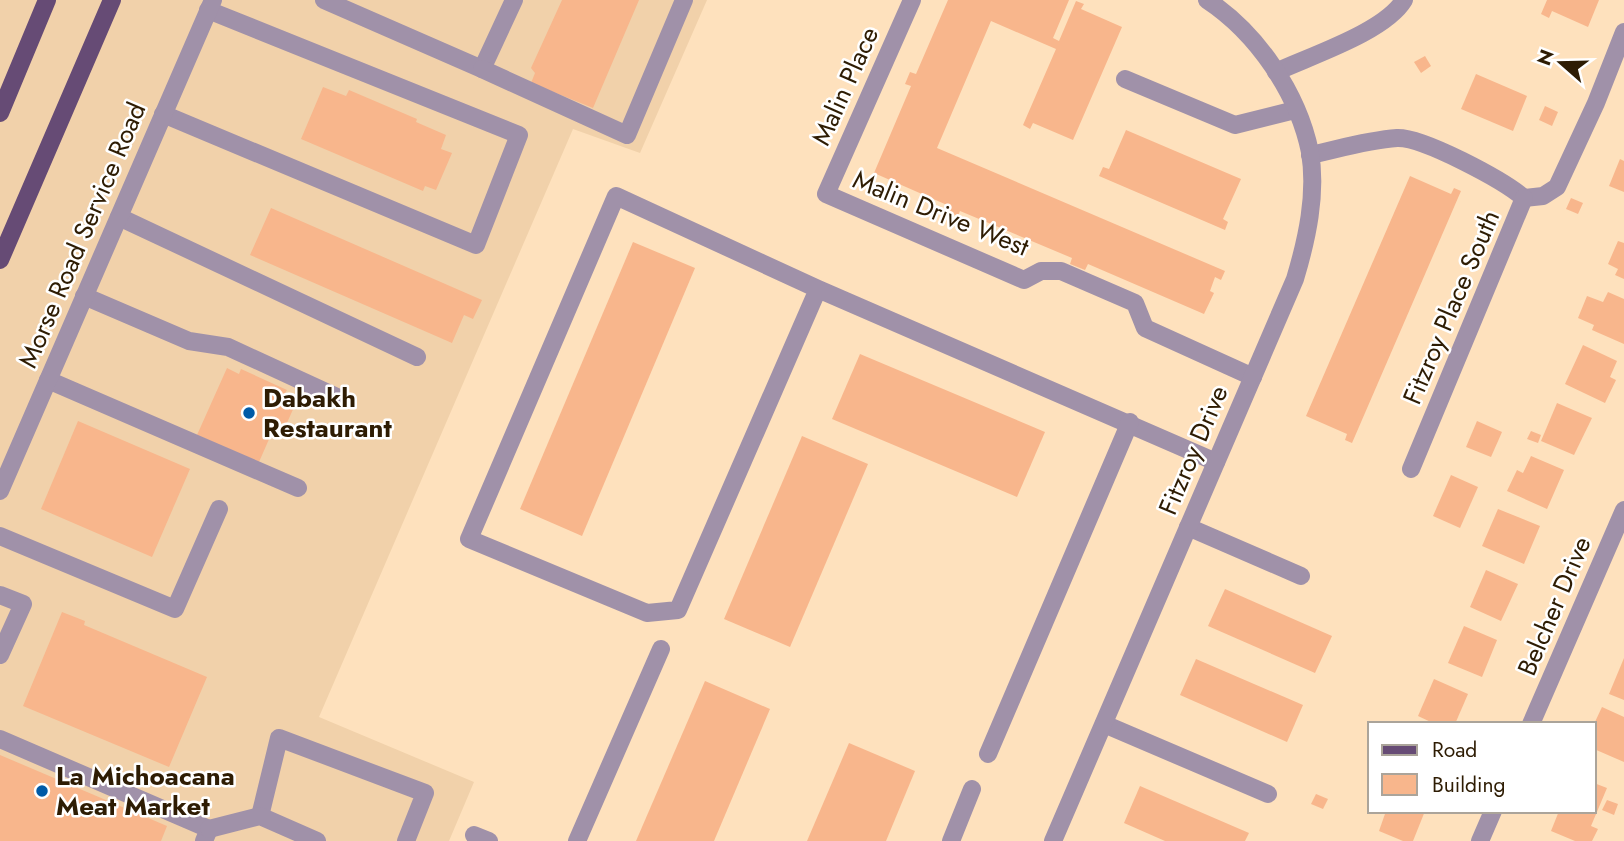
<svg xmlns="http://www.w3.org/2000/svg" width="1624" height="841" font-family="Jost,sans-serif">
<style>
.built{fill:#f1d1aa}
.building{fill:#f8b68c}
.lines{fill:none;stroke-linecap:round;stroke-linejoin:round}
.minor{stroke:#a091a9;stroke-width:18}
.major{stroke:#664b75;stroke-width:18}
.poi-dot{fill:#005aa7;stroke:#fff;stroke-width:2.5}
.labels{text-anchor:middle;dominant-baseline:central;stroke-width:5;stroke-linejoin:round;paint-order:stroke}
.street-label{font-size:26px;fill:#2e1c03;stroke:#fff}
.poi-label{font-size:26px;font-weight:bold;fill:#2e1c03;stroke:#fff;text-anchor:start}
</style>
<rect width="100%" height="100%" fill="#fee1bd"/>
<path class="built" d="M0,0H707L640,153L573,129L319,717L474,782L449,841H0Z"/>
<g class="building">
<path d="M562,0H639L593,108L531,83L535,73L531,68Z"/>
<path d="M948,0H1069L1053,38L1059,41L1076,1L1084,4L1081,9L1122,27L1073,140L1033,123L1030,129L1023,125L1056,49L991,21L937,148L1225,271L1221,280L1215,277L1210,291L1214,293L1204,314L1088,264L1085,270L1070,264L1072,258L960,211L958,216L944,210L947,205L874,173L911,86L905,84L910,72L916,74Z"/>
<path d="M1547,0H1599L1588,27L1552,11L1549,18L1541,14Z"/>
<path d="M1425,56L1431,66L1421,73L1414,62Z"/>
<path d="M1476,74L1527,96L1513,131L1461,109Z"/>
<path d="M323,87L346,96L349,90L417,119L416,122L446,135L441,149L452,153L436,190L425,186L423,191L301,139Z"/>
<path d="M1545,106L1558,112L1552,126L1539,120Z"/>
<path d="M1126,130L1241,179L1223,219L1228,222L1225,230L1099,176L1103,167L1109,169Z"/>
<path d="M1620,159L1624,161V192L1609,186Z"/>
<path d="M1410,176L1451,194L1454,188L1461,191L1352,443L1345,440L1347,434L1306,416Z"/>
<path d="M1571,198L1583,203L1578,214L1566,209Z"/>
<path d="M271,208L482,300L473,319L464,315L452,343L250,255Z"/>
<path d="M1618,241L1624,243V279L1615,275L1618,269L1608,264Z"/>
<path d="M633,242L695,268L582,536L520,509Z"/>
<path d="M1608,292L1624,299V344L1592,330L1594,325L1578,318L1587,296L1603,302Z"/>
<path d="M1583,345L1617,361L1610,377L1616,380L1605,403L1565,384Z"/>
<path d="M860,354L1045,432L1017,497L832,419Z"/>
<path d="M227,368L239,374L241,369L287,390L285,393L289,394L286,401L295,405L286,425L277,421L259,462L197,435Z"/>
<path d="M1557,403L1592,418L1574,455L1541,441Z"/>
<path d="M78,421L190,469L152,557L41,509Z"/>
<path d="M1477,421L1502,432L1491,457L1466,447Z"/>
<path d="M1531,431L1541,435L1538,443L1527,439Z"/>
<path d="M802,436L868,464L790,647L724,619Z"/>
<path d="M1531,456L1564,470L1547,509L1507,491L1517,470L1523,473Z"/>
<path d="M1451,475L1478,487L1460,528L1433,516Z"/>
<path d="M1498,509L1540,526L1524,564L1482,546Z"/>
<path d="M1486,570L1518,584L1501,621L1470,607Z"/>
<path d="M1225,589L1332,636L1315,673L1208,626Z"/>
<path d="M62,612L85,621L84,625L207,677L169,767L23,706Z"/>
<path d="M1464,626L1497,640L1482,677L1448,663Z"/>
<path d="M1624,658V700L1609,694Z"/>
<path d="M1196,659L1303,705L1287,742L1180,695Z"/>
<path d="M1434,679L1468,694L1455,724H1435L1418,716Z"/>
<path d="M705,681L770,709L714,841H636Z"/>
<path d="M1602,707L1624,717V762L1594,749V724Z"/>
<path d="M849,743L915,771L886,841H807Z"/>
<path d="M0,755L167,826L161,841H0Z"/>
<path d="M1594,783L1607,788L1591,826L1598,829L1592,841H1575L1551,831L1559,811H1594Z"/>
<path d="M1140,786L1249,833L1245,841H1165L1124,823Z"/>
<path d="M1316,794L1328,799L1323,809L1311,804Z"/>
<path d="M1607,800L1618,804L1614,815L1602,810Z"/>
<path d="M1386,811H1425L1413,841H1403L1379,831Z"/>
</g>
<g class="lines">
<g class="minor">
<path d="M324,0L482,69L514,0"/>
<path d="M912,0L826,194L1024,280L1041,271H1061L1135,303L1145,328L1253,377"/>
<path d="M482,69L627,135L684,0"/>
<path d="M1276,72C1310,56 1385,32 1404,0"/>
<path d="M1125,79L1235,125L1295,110"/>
<path d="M163,114L476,245L519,135L208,10"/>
<path d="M1310,155C1338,149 1368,140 1397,138C1423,137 1503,180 1524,198"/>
<path d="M1524,198L1543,196L1557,187L1596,103L1624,32"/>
<path d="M119,217L417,357"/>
<path d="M818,289L678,610L647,613L469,539L616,196L818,289L1216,462"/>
<path d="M84,296L189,341L228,347L341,399"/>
<path d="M48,380L298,488"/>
<path d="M1411,469L1524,198"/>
<path d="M0,491L213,0"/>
<path d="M1188,527L1301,576"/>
<path d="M0,536L175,609L219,509"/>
<path d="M0,595L23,604L0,655"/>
<path d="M1104,724L1268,794"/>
<path d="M1531,724L1624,510"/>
<path d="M0,739L209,829L204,841"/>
<path d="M988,754L1130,422"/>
<path d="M260,816L279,738L425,793L406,841"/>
<path d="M209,829L260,816L317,841"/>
<path d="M474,835L489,841"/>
<path d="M577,841L661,649"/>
<path d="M951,841L972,789"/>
<path d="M1053,841L1295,279C1307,239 1317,194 1310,152C1298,93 1257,33 1207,0"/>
<path d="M1480,841L1493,811"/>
</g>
<g class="major">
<path d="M0,113L47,0"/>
<path d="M0,260L112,0"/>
</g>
</g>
<g class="poi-dot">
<circle cx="249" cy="413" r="7"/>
<circle cx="42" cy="791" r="7"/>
</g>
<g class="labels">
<g class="street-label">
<text transform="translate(845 86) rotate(-66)">Malin Place</text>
<text transform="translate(941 213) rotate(22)">Malin Drive West</text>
<text transform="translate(82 235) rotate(-67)">Morse Road Service Road</text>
<text transform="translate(1451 307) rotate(-67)">Fitzroy Place South</text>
<text transform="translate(1193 450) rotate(-67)">Fitzroy Drive</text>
<text transform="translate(1554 606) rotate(-67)">Belcher Drive</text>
</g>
<g class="poi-label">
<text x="263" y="398">Dabakh<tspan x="263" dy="30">Restaurant</tspan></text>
<text x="56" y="776">La Michoacana<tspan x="56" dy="30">Meat Market</tspan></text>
</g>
</g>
<rect x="1368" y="722" width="228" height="91" fill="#ffffff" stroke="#aba49a" stroke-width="2"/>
<rect x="1382" y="745" width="35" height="10" fill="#664b75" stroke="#aba49a" stroke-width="2"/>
<text x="1432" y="757" font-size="21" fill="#2e1c03">Road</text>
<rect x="1382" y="774" width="35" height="21" fill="#f8b68c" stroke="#aba49a" stroke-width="2"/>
<text x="1432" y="792" font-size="21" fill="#2e1c03">Building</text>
<g transform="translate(1561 63) rotate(290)" stroke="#ffffff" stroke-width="5" paint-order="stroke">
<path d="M0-5L12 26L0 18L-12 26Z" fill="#2e1c03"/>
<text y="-10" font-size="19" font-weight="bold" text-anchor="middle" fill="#2e1c03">N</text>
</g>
</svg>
